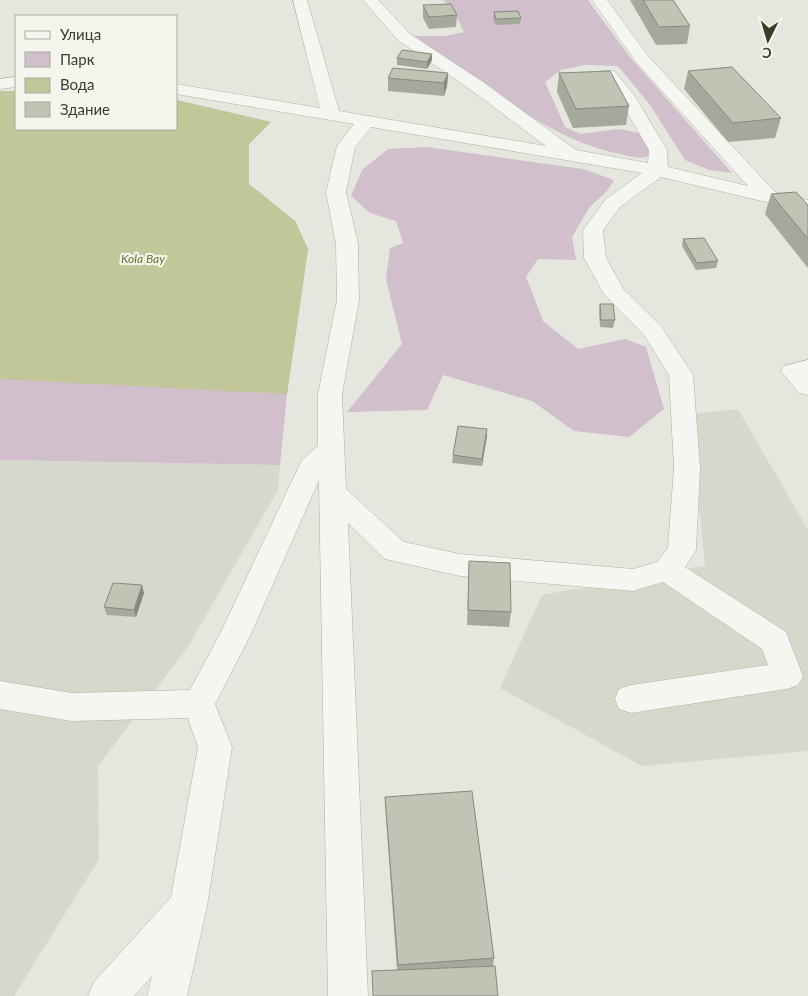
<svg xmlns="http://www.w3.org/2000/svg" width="808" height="996" font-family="Lato,sans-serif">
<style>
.built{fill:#d5d9cc}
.green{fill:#d1bfcb}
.water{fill:#c1c799}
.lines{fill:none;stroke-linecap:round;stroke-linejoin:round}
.minor-casing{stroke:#aeb1a3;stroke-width:1}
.minor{fill:#f4f6f1;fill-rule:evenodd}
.wall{fill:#a5a99c}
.shaded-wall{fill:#86897f}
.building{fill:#c0c4b5;stroke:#86897f}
.labels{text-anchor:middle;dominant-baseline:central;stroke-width:4.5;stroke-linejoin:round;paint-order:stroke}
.far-water-label{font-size:12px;font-style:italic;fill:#677132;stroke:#f4f5ed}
</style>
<rect width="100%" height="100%" fill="#e5e7de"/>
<g class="built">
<path d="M738,409L808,530V751L642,766L500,688L542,595L705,566L690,414Z"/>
<path d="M0,460L280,465L278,490L189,645L98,766L99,859L14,996H0Z"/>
</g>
<g class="green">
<path d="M443,0H588L629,56L732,173L709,170L685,160L650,105L618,66L585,65L561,70L545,82L565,127L580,134L619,129L639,133L648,144L649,156C640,160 630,156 620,154C546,139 475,78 414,36H445L464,32L454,11Z"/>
<path d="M0,91H16V129H176V100L271,122L249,144V184L295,221L308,249L287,394L280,465L0,460Z"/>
<path d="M427,147L583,169L614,180L607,191L589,208L572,237L576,260L538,259L526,277L543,321L578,349L625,339L646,347L664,409L629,437L574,431L532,401L443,375L427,410L347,412L402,344L386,279L390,248L403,243L396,221L370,213L351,196L362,170L388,149Z"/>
</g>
<path class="water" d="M0,91H16V129H176V100L271,122L249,144V184L295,221L308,249L287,394L0,379Z"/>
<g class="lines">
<defs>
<g id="minor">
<path d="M293,0H307L339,111L546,146L471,90L398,40L363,0H378L410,34L483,82L576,150L648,163L649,150L618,97L600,75L602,71H614L634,95L667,150L668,167L748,186L636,62L592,0H607L648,56L775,192L808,200V212L661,177L620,207L603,230L606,258L624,290L661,326L693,375L700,468L696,550L685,567L786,632L803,676L798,685L787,689L631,713L619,709L615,699L619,689L631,685L768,665L762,649L663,582L633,591L460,576L385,559L348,523L368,996H328L319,480L250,636L215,704L232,747L207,906L187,996H147L152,976L134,996H88L94,982L171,897L198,747L188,718L72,721L0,709V681L72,693L190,690L221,632L299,466L303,459L318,446V394L337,300L336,244L326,192L337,146L354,124L176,94V84L320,108ZM371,127L642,173L606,199L583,230L584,258L604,294L644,335L669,375L674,468L668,548L657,562L633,569L460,554L404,542L346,489L342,394L359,300L358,244L346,192L355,147Z"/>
<path d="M16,77V87L0,89V79Z"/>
<path d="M808,360V395L799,393L781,371L784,366Z"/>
</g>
</defs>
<use href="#minor" class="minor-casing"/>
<use href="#minor" class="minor"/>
</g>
<g class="wall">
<path d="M630,0H673L690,26L687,44L656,45Z"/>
<path d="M423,5L457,15L456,27L429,29L423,18Z"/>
<path d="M494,12L521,18L520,24L496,25L493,19Z"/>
<path d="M432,54V60L427,69L397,65V58Z"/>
<path d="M688,71L781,118L775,138L728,142L684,89Z"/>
<path d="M448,73L447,86L444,96L388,91V78Z"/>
<path d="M559,73L629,106L626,125L573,128L557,92Z"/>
<path d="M771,194L808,205V268L765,214Z"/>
<path d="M683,239L718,261L716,268L696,270L682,246Z"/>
<path d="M600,304L615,320L613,328L600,327L599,311Z"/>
<path d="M487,429L482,466L452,463L453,455Z"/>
<path d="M469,561L511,612L509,627L467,625Z"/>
<path d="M144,593L136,617L107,615L104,607Z"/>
<path d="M385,797L494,958L493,966L397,970L386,817Z"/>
</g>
<g class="shaded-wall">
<path d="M432,54V60L427,69V62Z"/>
<path d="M448,73L447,86L444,96V83Z"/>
<path d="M487,429V437L482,466V459Z"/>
<path d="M142,585L144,593L136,617L134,610Z"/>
</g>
<g class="building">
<path d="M643,0H673L690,26L659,27Z"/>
<path d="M451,4L457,15L429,17L423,5Z"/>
<path d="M518,11L521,18L496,19L494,12Z"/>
<path d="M402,50L432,54L427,62L397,58Z"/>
<path d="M732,67L781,118L733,123L688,71Z"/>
<path d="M393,68L448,73L444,83L388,78Z"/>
<path d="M610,71L629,106L576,109L559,73Z"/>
<path d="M796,192L808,205V239L771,194Z"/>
<path d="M704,238L718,261L697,263L683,239Z"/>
<path d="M600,304H613L615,320H601Z"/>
<path d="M458,426L487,429L482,459L453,455Z"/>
<path d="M469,561L510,563L511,612L468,610Z"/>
<path d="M113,583L142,585L134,610L104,607Z"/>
<path d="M472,791L494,958L398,965L385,797Z"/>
<path d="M495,966L498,996H373L372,971Z"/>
</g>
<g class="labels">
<g class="far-water-label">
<text x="143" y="258">Kola Bay</text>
</g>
</g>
<rect x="15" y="15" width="162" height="115" fill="#f4f5ed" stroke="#a9ac9e"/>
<rect x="25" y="31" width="25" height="8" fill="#f4f6f1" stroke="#a9ac9e"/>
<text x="60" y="40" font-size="15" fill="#383e27">Улица</text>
<rect x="25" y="52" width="25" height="15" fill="#d1bfcb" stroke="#a9ac9e"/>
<text x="60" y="65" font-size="15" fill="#383e27">Парк</text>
<rect x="25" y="78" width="25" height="15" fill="#c1c799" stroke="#a9ac9e"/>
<text x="60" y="90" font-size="15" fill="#383e27">Вода</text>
<rect x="25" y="102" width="25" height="15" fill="#c0c4b5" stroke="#a9ac9e"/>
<text x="60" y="115" font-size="15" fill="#383e27">Здание</text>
<g transform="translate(768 40) rotate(185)" stroke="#f4f5ed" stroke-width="4" paint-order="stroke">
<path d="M0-4L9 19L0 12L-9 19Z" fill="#383e27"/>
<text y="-8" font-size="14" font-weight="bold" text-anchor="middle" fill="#383e27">С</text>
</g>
</svg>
